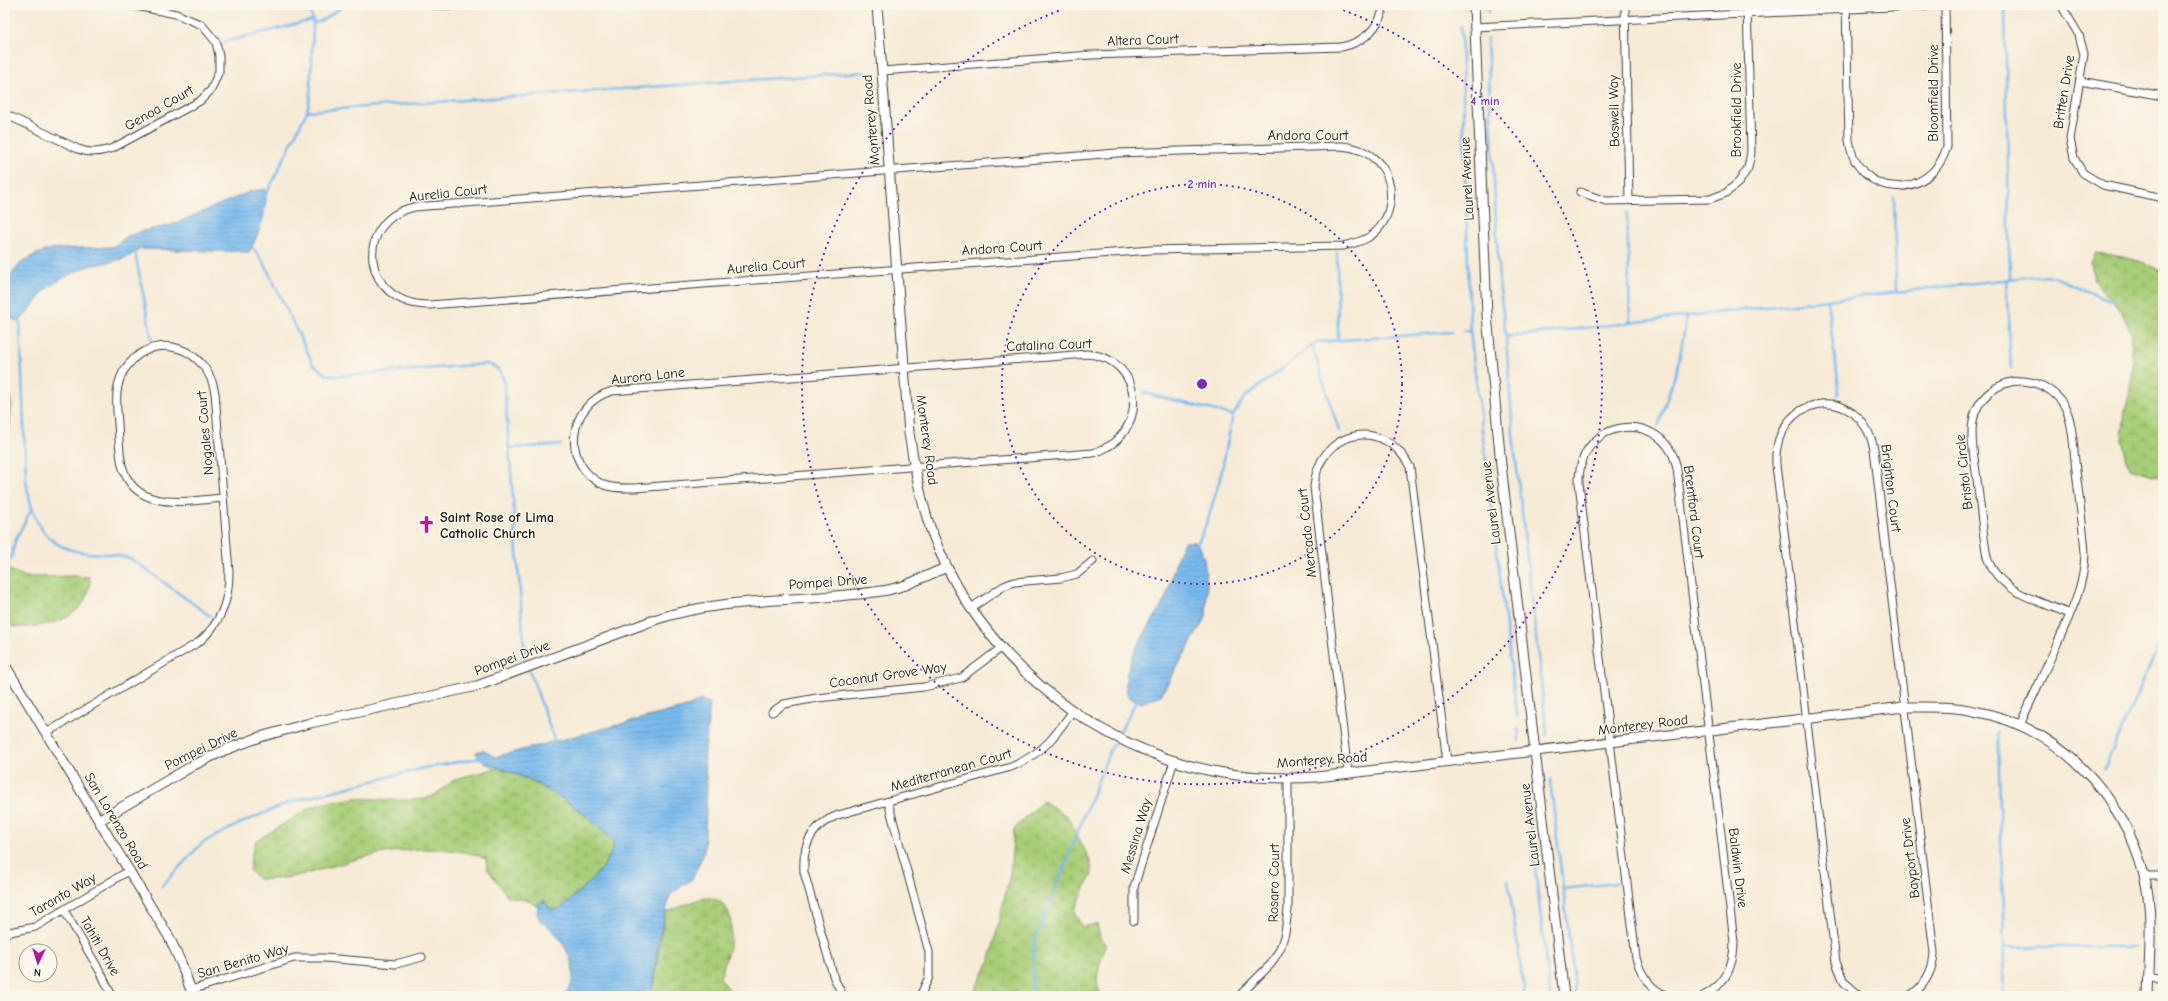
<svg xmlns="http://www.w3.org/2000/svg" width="2168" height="1001" font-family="'Comic Neue',sans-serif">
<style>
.wetland{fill:url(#wetland-marsh);stroke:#62754a}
.water{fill:url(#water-rules);stroke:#4a6b85}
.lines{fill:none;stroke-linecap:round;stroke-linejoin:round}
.stream{stroke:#79baee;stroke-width:2.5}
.street-casing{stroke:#3d3b38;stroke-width:9}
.secondary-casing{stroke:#3d3b38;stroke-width:11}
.street{stroke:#fff;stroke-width:7}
.secondary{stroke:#fff;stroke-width:9}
.ring{fill:none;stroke:#7b2cbf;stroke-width:2;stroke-dasharray:2 4}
.labels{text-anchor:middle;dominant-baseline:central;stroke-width:3;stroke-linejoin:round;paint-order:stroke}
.street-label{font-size:14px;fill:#1c1c1c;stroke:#fbf7ec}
.poi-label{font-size:14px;font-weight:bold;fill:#1c1c1c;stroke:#fbf7ec;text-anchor:start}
.centre{fill:#7b2cbf;stroke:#fbf7ec;stroke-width:2}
.ring-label{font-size:12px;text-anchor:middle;font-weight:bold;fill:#7b2cbf;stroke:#fbf7ec;stroke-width:3;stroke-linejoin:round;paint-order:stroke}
</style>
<defs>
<pattern id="wetland-marsh" width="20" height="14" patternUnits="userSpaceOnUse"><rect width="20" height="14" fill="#a9ce78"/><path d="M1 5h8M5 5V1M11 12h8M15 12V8" fill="none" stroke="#91b067"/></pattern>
<pattern id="water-rules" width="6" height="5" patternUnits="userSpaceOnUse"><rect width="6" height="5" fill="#79baee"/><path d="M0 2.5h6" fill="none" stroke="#689fcc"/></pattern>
</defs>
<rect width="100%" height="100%" fill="#fbf7ec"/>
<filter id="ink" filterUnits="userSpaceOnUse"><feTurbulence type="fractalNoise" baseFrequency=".025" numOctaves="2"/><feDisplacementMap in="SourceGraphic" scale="8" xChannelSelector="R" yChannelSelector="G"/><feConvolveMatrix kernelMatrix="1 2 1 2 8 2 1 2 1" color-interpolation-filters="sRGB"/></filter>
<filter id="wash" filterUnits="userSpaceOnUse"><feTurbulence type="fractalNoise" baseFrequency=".012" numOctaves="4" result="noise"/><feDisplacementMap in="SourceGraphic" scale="16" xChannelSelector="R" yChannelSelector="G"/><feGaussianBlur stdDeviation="0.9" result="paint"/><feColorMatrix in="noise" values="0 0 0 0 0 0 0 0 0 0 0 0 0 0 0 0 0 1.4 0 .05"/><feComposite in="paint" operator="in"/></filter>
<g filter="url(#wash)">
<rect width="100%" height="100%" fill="#f7ebd7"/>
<g class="wetland">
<path d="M2096,253C2120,256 2143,259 2163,273V478L2129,468L2122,440L2125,411L2132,383V334L2123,315L2110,298L2094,282L2091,262Z"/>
<path d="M5,384L12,405L5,458Z"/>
<path d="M5,568L26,577L75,576L90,577C91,622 40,630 5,626Z"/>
<path d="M498,768C523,775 567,799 588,816C597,824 605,834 614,842C611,867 578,892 560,909L551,910L539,903L538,907L528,900L508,897L487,868L486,859C450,843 395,849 357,859C324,868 292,881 258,879L250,871L251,856L256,841L311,807L330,802L356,798L395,800L425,799L435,795L455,779Z"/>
<path d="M1043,801L1067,816L1090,860L1092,874L1074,911L1082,927L1097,924L1100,937L1106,943C1103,958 1090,982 1103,996H972L990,960L1010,874L1014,829Z"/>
<path d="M704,897C747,900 728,952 720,978L734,996H651L665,913Z"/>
</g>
<g class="water">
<path d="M265,189C269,209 258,236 249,252L139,249C124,264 100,261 81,269C71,274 58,280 49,287C37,297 30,313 18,322L5,314L6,280L23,261L37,254L51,249L113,247L128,236L143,231L172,225L251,191Z"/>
<path d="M1184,542H1194L1200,547L1204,559L1207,584L1206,617L1161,695L1141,703L1128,696C1117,664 1152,627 1165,599C1173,580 1174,559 1184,542Z"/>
<path d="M700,700L710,703L704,761L707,786L704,853L692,879L670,895L659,938L651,996H561C589,981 562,930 540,921L537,913L539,903L545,901L551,910L560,909C578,892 611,867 614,842C605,834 597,825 588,817C572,803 534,781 514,773C501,767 481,767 476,752L484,750L495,757L690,706Z"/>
</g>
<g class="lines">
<g class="stream">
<path d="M1488,5L1489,12"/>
<path d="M2005,9L2010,279"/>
<path d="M313,23L321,21L345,5"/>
<path d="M1461,26L1470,331L1517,716"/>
<path d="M1487,38L1499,281L1506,337L1513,434L1547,735"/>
<path d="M224,42L313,20"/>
<path d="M307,111L865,72"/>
<path d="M265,197L307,111L310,97L313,28V20L307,5"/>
<path d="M1894,197L1896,292"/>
<path d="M1627,213L1630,323"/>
<path d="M253,248L264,263L313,364L327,375L337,376L486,364C496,366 500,370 504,380L525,658L555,742"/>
<path d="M135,252L152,340"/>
<path d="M1337,252L1338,340"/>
<path d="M2006,279L2011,369"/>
<path d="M1827,300L1838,380V395"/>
<path d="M20,322L26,479C31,519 43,549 88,553C104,554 118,553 133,560L210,616"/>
<path d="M1464,331H1470"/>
<path d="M1506,337L2045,275C2070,279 2089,296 2115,302"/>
<path d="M1312,346L1339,431"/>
<path d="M1144,393L1233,415"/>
<path d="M1658,426L1678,366L1687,316"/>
<path d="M509,448L561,445"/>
<path d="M1196,547L1207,522L1220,479L1233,415L1244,398L1317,342L1451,332"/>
<path d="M11,559L15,541L31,510"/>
<path d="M1518,729L1519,740"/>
<path d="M1998,733L2004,947L2003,996"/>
<path d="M2104,769L2163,636"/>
<path d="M1550,779L1576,996"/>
<path d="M1526,791L1550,996"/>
<path d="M1508,880L1525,996"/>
<path d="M162,886L202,843L237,825L290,802L424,768L481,758"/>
<path d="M1563,889L1616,883"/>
<path d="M2004,947H2134"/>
<path d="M1032,996L1034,943L1110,750L1137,700"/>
</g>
</g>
</g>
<g filter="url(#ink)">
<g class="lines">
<defs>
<g id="street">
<path d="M431,5H456"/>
<path d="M1625,5L1629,200"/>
<path d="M1846,5L1849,140C1856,198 1930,203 1947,147L1945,5"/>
<path d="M2061,5L2079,35L2084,54L2070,139L2074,158L2083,173L2103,185L2163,198"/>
<path d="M1474,27L1932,5"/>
<path d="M882,71L1091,55L1341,47C1363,43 1380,28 1384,5"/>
<path d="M2080,81L2163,96"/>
<path d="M5,114L78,149C90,154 101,152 113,148L200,101L211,90L219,71V56L216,42L202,25L176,14L131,5"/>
<path d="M1341,146C1355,147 1367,151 1377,161C1398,182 1394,221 1369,237C1361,242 1352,244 1343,246L1151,250L429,305C362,305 352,221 414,207L1117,153Z"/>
<path d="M1580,192L1606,201L1710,199L1726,193L1739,182L1748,168L1751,152L1747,5"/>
<path d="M1087,354C1145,358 1151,436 1093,453L635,488C625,488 614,489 604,485C560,465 567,404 612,391Z"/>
<path d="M971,608L1004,586L1014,582L1061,578L1077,574L1093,561"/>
<path d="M772,712L784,704L817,698L924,687L961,678L1001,648"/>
<path d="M2020,725C2032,698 2045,671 2057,644C2070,615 2084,587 2085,554C2083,523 2078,492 2075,461C2073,444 2073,423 2065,407C2057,392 2040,382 2023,381C1999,380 1977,397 1973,421C1970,438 1974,456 1976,472C1980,501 1982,529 1987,557C1998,592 2039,601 2070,614"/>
<path d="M46,733L199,642C221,623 229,601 229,572L215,393C208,350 158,328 128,365C114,381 116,403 118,423C119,437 119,452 122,465C134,513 187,501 223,498"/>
<path d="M1348,773L1314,487C1318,430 1384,415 1410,467L1447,762"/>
<path d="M888,802L929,952V977L920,996"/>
<path d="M2144,876H2163"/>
<path d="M64,910L101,973L112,996"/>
<path d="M1134,921V887L1174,761"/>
<path d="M5,933L35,927L130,870"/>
<path d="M2149,978L2163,979"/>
<path d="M191,990L294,958H324L396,964L422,957"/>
<path d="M843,996L834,978L804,872C802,845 812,825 838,815L1011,767C1043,753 1053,739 1072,712"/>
<path d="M1239,996L1271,964L1280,949L1285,933L1288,910V778"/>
<path d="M1667,996C1650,989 1641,975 1636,958L1579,483C1578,415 1666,408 1677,469L1734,942C1734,966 1726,985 1703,996"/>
<path d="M1860,996L1844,982L1836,962L1776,465C1772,394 1859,380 1874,449L1934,953C1933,970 1925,987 1909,996"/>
</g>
<g id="secondary">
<path d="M877,5L909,433C914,466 920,498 931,530C976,652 1085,744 1212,771C1247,778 1282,779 1317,777L1904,707C1928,707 1951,706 1974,711C2057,726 2123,794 2144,875C2154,914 2149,956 2148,996"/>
<path d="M1474,5L1487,315L1501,465L1564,996"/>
<path d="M5,665L169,937L181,963L193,996"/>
<path d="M100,820L194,765L225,750L260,737L310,723L477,686L657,619C732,595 811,603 888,590L906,585L947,567"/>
</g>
</defs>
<use href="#street" class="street-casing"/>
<use href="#secondary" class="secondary-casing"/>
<use href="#street" class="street"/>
<use href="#secondary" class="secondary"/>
</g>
</g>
<g class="ring">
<circle cx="1202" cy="384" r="200"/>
<path d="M1332 6A400 400 0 1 1 1072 6"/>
</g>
<defs>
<symbol id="church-bare" viewBox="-9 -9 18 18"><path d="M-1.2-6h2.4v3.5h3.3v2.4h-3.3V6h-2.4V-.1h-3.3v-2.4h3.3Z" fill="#b5179e" stroke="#fbf7ec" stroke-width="2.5" paint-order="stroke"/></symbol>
</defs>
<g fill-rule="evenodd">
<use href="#church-bare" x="414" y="512" width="25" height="25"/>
</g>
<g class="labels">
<g class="street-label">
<text transform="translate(1143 40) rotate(-2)">Altera Court</text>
<text transform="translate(2064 92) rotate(-81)">Britten Drive</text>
<text transform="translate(1933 93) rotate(-90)">Bloomfield Drive</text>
<text transform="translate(159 108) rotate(-30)">Genoa Court</text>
<text transform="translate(1736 110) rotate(-90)">Brookfield Drive</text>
<text transform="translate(1614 111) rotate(-91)">Boswell Way</text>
<text transform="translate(871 120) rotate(-95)">Monterey Road</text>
<text x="1308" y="135">Andora Court</text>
<text transform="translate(1467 179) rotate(-93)">Laurel Avenue</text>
<text transform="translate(448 193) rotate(-6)">Aurelia Court</text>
<text transform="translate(1002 248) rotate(-4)">Andora Court</text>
<text transform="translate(766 266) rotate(-5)">Aurelia Court</text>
<text transform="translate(1049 345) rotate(-2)">Catalina Court</text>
<text transform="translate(648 376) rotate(-6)">Aurora Lane</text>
<text transform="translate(205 433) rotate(-95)">Nogales Court</text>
<text transform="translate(927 440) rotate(82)">Monterey Road</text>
<text transform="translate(1964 472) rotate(-96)">Bristol Circle</text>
<text transform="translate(1891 488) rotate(83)">Brighton Court</text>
<text transform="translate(1491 503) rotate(-97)">Laurel Avenue</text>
<text transform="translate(1694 512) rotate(83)">Brentford Court</text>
<text transform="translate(1307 533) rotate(-96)">Mercado Court</text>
<text transform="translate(828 582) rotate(-4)">Pompei Drive</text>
<text transform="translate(512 658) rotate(-20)">Pompei Drive</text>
<text transform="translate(888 675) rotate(-8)">Coconut Grove Way</text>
<text transform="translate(1643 725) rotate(-7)">Monterey Road</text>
<text transform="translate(201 749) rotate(-26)">Pompei Drive</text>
<text transform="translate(1322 760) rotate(-4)">Monterey Road</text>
<text transform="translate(951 770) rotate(-16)">Mediterranean Court</text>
<text transform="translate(116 821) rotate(59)">San Lorenzo Road</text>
<text transform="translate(1530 825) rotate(-97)">Laurel Avenue</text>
<text transform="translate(1136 836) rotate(-73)">Messina Way</text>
<text transform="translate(1910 858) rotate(-97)">Bayport Drive</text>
<text transform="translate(1738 868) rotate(83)">Baldwin Drive</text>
<text transform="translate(1274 883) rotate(-89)">Rosaro Court</text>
<text transform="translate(63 895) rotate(-30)">Taranto Way</text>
<text transform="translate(100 946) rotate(60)">Tahiti Drive</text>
<text transform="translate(243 961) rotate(-16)">San Benito Way</text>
</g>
<g class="poi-label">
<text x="440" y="517">Saint Rose of Lima<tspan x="440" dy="16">Catholic Church</tspan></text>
</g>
</g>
<circle cx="1202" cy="384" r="6" class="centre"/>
<g class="ring-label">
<text x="1485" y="105">4 min</text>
<text x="1202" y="188">2 min</text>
</g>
<rect width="2168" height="1001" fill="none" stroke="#fbf7ec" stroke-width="20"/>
<g transform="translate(38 963) rotate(184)"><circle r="19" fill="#fbf7ec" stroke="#a29f99"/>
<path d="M0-3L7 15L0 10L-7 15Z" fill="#b5179e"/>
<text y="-6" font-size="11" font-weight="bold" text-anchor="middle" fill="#1c1c1c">N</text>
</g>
</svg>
